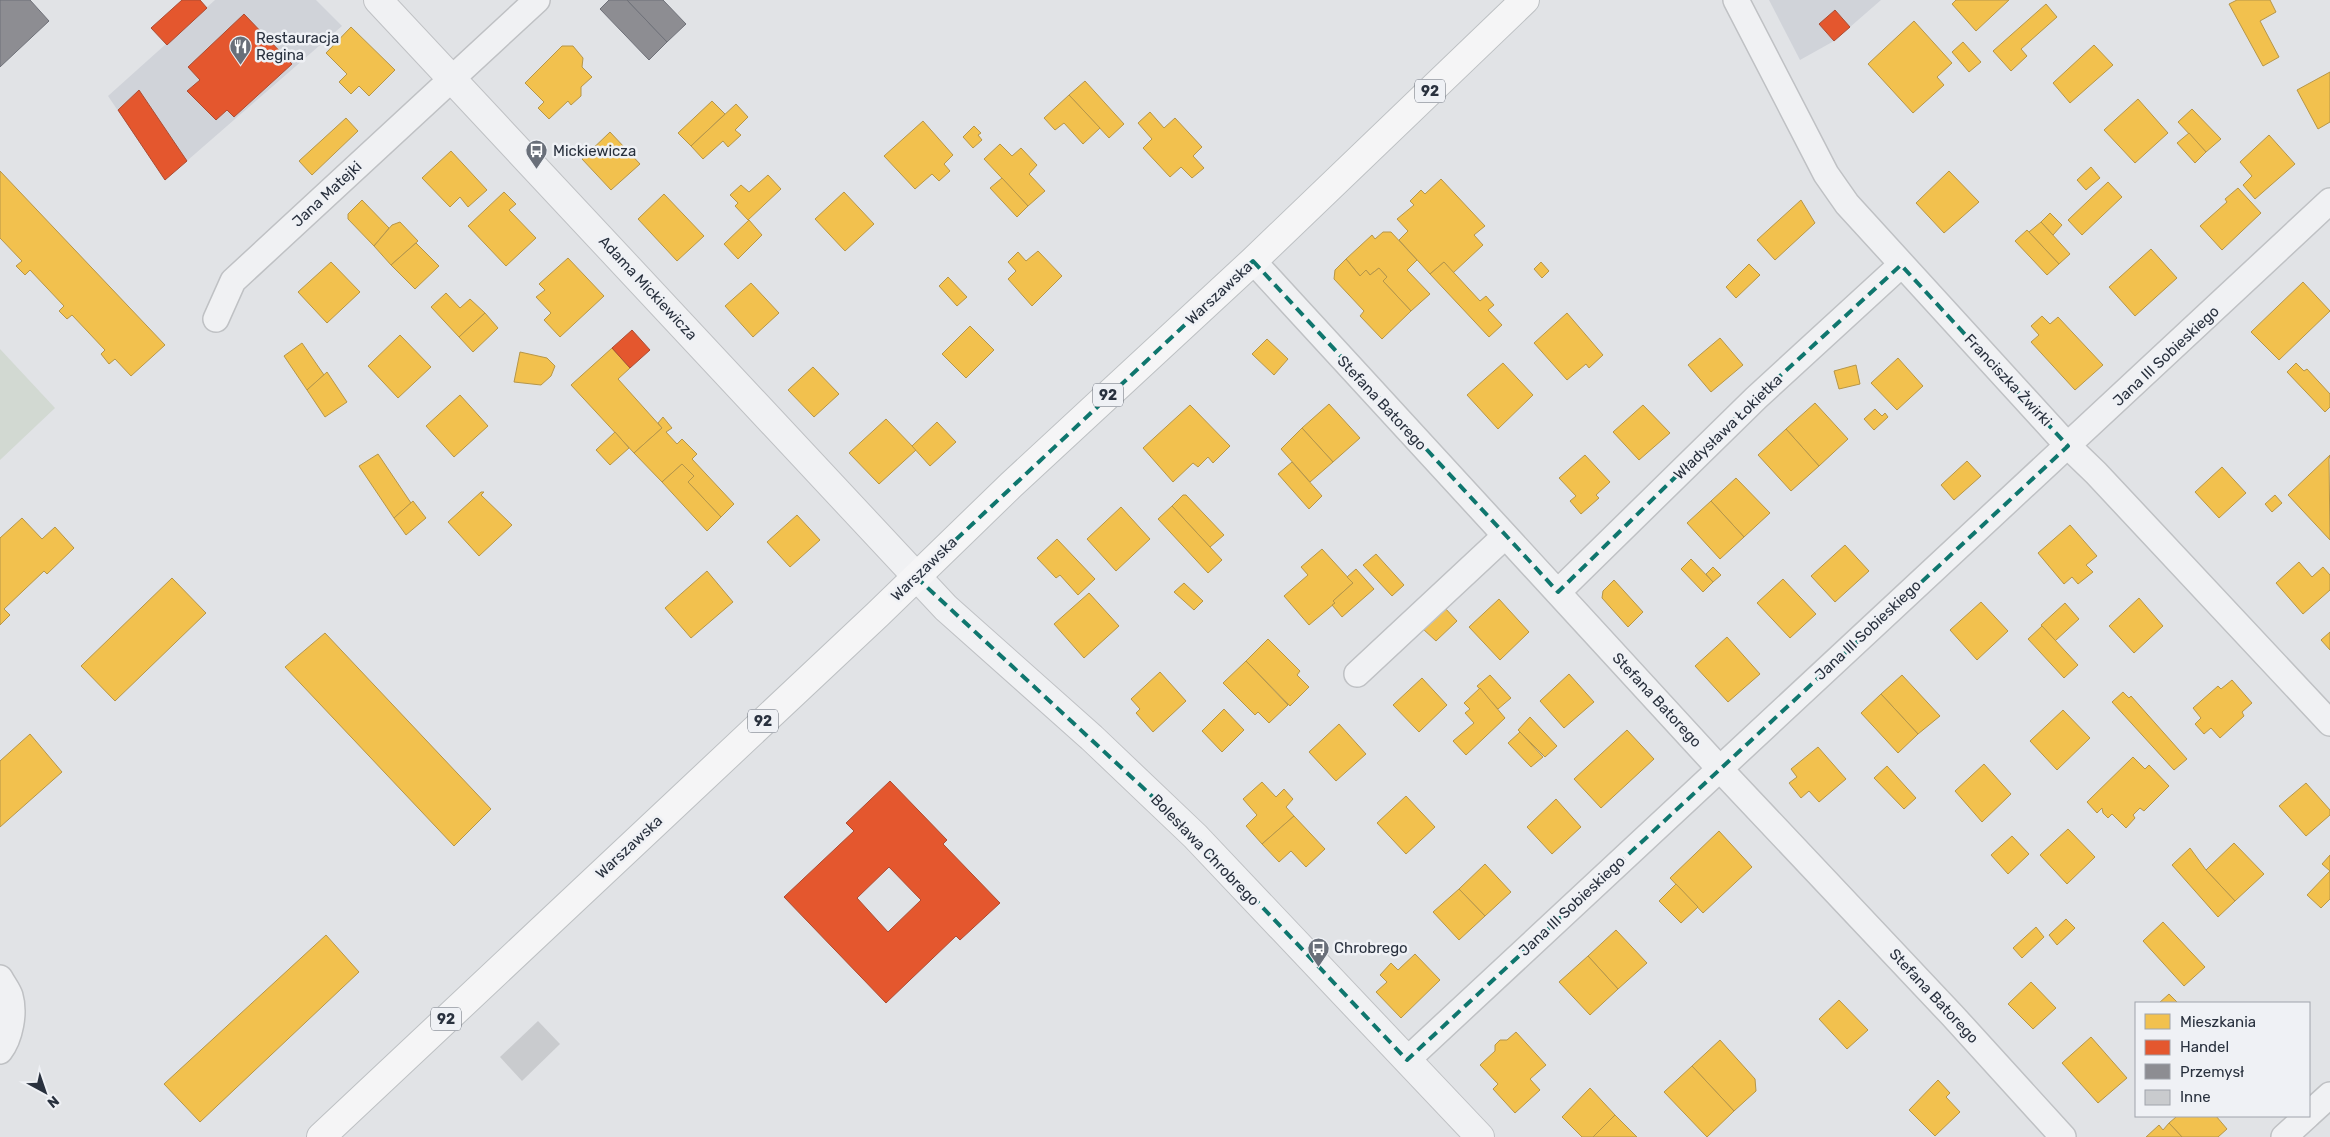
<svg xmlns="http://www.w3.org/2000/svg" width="2330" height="1137" font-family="Rubik,sans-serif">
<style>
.built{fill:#d0d3d9}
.green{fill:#d2d9d2}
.homes{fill:#f2c14e;stroke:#b69649}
.shops{fill:#e4572e;stroke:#ac4c33;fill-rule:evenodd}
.industry{fill:#8d8d92;stroke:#6f7179}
.building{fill:#c9cbce}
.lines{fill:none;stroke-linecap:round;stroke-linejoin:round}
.minor-casing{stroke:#bfc1c4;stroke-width:28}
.tertiary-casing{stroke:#bfc1c4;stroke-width:30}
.primary-casing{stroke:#bdc0c3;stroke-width:30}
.minor{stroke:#f0f1f3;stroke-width:25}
.tertiary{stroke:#f0f1f3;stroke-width:28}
.primary{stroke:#f5f5f6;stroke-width:28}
.marked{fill:none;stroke:#0f766e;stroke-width:4;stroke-dasharray:10 6;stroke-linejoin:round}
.labels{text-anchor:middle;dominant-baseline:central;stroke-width:5;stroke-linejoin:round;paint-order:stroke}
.shield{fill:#eff1f5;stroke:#646b75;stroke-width:1}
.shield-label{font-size:14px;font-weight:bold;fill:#29313e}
.poi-label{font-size:15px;fill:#29313e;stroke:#eff1f5;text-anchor:start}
.street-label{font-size:15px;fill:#29313e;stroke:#eff1f5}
</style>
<rect width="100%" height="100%" fill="#e1e3e6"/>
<g class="built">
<path d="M215,0H316L342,26L165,180L108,96Z"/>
<path d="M1769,0H1881L1834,41L1800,60Z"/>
</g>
<path class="green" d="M0,349L55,408L0,460Z"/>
<g class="homes">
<path d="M1956,0H2009L1976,31L1952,4Z"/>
<path d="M2237,0H2270L2276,12L2260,21L2279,57L2263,66L2229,4Z"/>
<path d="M2046,4L2057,17L2021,49L2027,56L2011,71L1993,51Z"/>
<path d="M1914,21L1952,63L1937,77L1944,85L1913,113L1868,64Z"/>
<path d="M351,27L395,70L369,96L359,86L351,94L339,82L347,74L326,53Z"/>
<path d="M1963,42L1981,62L1969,72L1952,52Z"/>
<path d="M2094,45L2113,65L2070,103L2053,83Z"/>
<path d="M562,46H573L583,58L582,67L592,77L581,87V96L571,105L568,101L549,119L538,108L544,102L525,83Z"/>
<path d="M2330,72V122L2318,129L2297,90Z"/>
<path d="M1085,81L1124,124L1109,138L1069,95Z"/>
<path d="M1069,95L1100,128L1083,144L1064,123L1055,130L1044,118Z"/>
<path d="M2138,99L2168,133L2135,163L2104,130Z"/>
<path d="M712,101L725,114L691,146L678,133Z"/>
<path d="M736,104L748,117L735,130L741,135L728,147L723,141L703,159L691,146Z"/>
<path d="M2192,109L2221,139L2206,152L2178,122Z"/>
<path d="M1150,112L1164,128L1175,118L1202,147L1193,156L1204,168L1192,178L1181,167L1170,177L1143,148L1152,139L1138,123Z"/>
<path d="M346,118L358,131L312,175L299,161Z"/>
<path d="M923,121L953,155L944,164L950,171L939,181L932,174L915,189L884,156Z"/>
<path d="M974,126L981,133L978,135L982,140L973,148L963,137Z"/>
<path d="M610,132L640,164L611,190L582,159Z"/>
<path d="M2189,133L2206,152L2195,163L2177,143Z"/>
<path d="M2269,135L2295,164L2255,199L2243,185L2252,176L2240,162Z"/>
<path d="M1000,144L1012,156L1021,148L1037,165L1029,174L1045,191L1028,206L984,159Z"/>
<path d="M451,151L487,190L468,207L460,197L450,207L422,178Z"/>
<path d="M2091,167L2100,178L2086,190L2077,180Z"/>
<path d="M0,171L165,345L131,376L115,359L109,364L101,354L105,350L72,315L67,319L59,311L64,306L30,270L25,275L16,266L22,261L0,238Z"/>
<path d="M1949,171L1979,202L1944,233L1916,203Z"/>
<path d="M768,175L781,189L748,220L735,206L738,203L730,195L741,185L749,192Z"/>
<path d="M1002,178L1028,206L1017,217L990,188Z"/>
<path d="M1441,179L1485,226L1474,235L1483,245L1453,273L1444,262L1430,274L1399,240L1408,231L1397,219L1414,205L1410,201L1421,190L1425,194Z"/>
<path d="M2108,182L2122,197L2082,235L2068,220Z"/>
<path d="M2238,188L2261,213L2222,250L2200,226L2227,202L2225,199Z"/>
<path d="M504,192L516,204L509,210L536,238L506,266L468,226Z"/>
<path d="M844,192L874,224L845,251L815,219Z"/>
<path d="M664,194L704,236L677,261L638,219Z"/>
<path d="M362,200L389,228L374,246L348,219V214Z"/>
<path d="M1801,200L1815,223L1775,260L1757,240Z"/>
<path d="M2050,213L2062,225L2053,235L2041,222Z"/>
<path d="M749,220L762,235L738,259L724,244Z"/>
<path d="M400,222L418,241L391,265L374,246L392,225Z"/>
<path d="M2041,222L2070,254L2059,264L2029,232Z"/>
<path d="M2027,230L2059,264L2047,275L2015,241Z"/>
<path d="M1383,232H1391L1417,260L1407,270L1430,294L1411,311L1383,281L1387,277L1379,268L1370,275L1366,270L1360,276L1346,259L1372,235L1375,239Z"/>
<path d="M416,243L439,266L415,289L391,265Z"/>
<path d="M2151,249L2177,278L2135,316L2109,287Z"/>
<path d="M1038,251L1062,276L1032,306L1008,279L1016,271L1008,262L1018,252L1026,261Z"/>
<path d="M568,258L604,296L560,337L544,320L551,313L536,297L545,290L539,284Z"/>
<path d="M1346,259L1360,276L1366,270L1370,275L1379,268L1387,277L1383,281L1411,311L1382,339L1360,316L1364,311L1334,279L1335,270Z"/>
<path d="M331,262L360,292L327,323L298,292Z"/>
<path d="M1444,262L1480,301L1486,296L1494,305L1488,310L1502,325L1489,337L1430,274Z"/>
<path d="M1541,262L1549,271L1542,278L1534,269Z"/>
<path d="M1749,264L1760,275L1736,298L1726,287Z"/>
<path d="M948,277L967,297L957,306L939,286Z"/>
<path d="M2303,282L2330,311L2279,360L2251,332Z"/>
<path d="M751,283L779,313L753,337L725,306Z"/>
<path d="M446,293L460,308L470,299L485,313L459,337L431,307Z"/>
<path d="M485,313L498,328L473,352L459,337Z"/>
<path d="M1567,313L1603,355L1589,368L1586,364L1567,380L1534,343Z"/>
<path d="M2042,316L2050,324L2058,317L2103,365L2075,390L2031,342L2039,335L2031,326Z"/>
<path d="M970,326L994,350L966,378L942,354Z"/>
<path d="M400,335L431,367L398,398L368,366Z"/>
<path d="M1720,338L1743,365L1711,392L1688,365Z"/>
<path d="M1267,339L1288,359L1274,375L1252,354Z"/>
<path d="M302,343L324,375L307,390L284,356Z"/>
<path d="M612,348L630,368L618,379L662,428L634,453L571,385Z"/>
<path d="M520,352L547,358L555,366L551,376L541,385L514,382Z"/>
<path d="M1898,358L1923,386L1897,410L1871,383Z"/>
<path d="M1503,363L1533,395L1498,429L1467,395Z"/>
<path d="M2296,363L2304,371L2307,369L2330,394V407L2325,412L2287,372Z"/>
<path d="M1856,365L1860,384L1839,389L1834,371Z"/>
<path d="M813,367L839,394L814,417L788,390Z"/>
<path d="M327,372L347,402L325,417L307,390Z"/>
<path d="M460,395L488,426L454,457L426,426Z"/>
<path d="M1815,403L1848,439L1819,466L1786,429Z"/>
<path d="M1329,404L1360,438L1333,462L1302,428Z"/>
<path d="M1190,405L1230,446L1213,463L1208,457L1198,467L1193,463L1173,482L1143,448Z"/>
<path d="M1643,405L1670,433L1639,460L1613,432Z"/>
<path d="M1875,409L1882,416L1885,413L1888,417L1874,430L1864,419Z"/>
<path d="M663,417L672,428L666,432L677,444L682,439L697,454L692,459L734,504L721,517L688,482L694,476L682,464L662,482L634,453L662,428L658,423Z"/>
<path d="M886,419L916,450L879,484L849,453Z"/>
<path d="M937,422L956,442L930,466L912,446Z"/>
<path d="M1302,428L1333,462L1310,482L1281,449Z"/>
<path d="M1786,429L1819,466L1791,491L1758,455Z"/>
<path d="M615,432L629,448L610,465L596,450Z"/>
<path d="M378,454L411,503L394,518L359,466Z"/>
<path d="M1585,455L1610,482L1596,495L1599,498L1581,514L1570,501L1576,496L1559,478Z"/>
<path d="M2330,455L2329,459L2330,540L2288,495Z"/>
<path d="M1967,461L1981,476L1954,500L1941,485Z"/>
<path d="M1292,462L1322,496L1309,509L1278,474Z"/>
<path d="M682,464L694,476L688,482L721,517L707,531L662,482Z"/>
<path d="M2222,467L2246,493L2219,518L2195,492Z"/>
<path d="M1736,478L1770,513L1744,537L1711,501Z"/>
<path d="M481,492H484L481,495L512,525L479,556L448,522Z"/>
<path d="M1183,495H1186L1224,535L1210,547L1172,506Z"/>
<path d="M2275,495L2282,503L2272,512L2265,504Z"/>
<path d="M413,501L426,518L406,535L394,518Z"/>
<path d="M1711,501L1744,537L1720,559L1687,523Z"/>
<path d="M1172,506L1222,560L1208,573L1158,519Z"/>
<path d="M1121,507L1150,539L1116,571L1087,539Z"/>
<path d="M797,515L820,540L790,567L767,542Z"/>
<path d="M22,518L42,539L55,527L74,548L47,574L44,571L4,609L10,615L0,625V538Z"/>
<path d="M2070,525L2097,556L2086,565L2093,572L2078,584L2072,577L2064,584L2038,553Z"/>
<path d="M1057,539L1095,579L1078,595L1060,575L1056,578L1037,558Z"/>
<path d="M1845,545L1869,571L1835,602L1811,576Z"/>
<path d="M1322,549L1353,583L1333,601L1335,603L1309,625L1284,596L1308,575L1301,567Z"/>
<path d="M1376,554L1404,585L1392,596L1363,565Z"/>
<path d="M1691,559L1713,582L1703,592L1681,569Z"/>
<path d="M2299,562L2312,577L2323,567L2330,575V590L2303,614L2276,583Z"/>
<path d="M1713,567L1721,575L1713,582L1706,574Z"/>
<path d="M1356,569L1374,589L1342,617L1332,605L1335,603L1333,601L1353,583L1347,577Z"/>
<path d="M707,571L733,602L691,638L665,608Z"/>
<path d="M172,578L206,613L115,701L81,666Z"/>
<path d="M1783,579L1816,614L1790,638L1757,603Z"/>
<path d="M1614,580L1643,612L1628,627L1602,598L1603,591Z"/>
<path d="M1184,583L1203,601L1194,610L1174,592Z"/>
<path d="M1089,593L1119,626L1084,658L1054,624Z"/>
<path d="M2139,598L2163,626L2134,653L2109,626Z"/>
<path d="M1499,599L1529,632L1500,660L1469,627Z"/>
<path d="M1981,602L2008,631L1977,660L1950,630Z"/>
<path d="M2065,603L2079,619L2055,641L2041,625Z"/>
<path d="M1445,608L1457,621L1436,641L1423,629Z"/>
<path d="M2042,626L2078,665L2064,678L2028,639Z"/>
<path d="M2330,632V650L2321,640Z"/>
<path d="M325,633L491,809L454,846L285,667Z"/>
<path d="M1727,637L1760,674L1728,702L1695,666Z"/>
<path d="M1268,639L1300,671L1297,675L1309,687L1290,706L1246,661Z"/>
<path d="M1246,661L1288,705L1269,723L1258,712L1255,715L1223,683Z"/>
<path d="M1160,672L1186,701L1153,732L1136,713L1140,709L1131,699Z"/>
<path d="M1569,674L1594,702L1564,728L1540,701Z"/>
<path d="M1490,675L1511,698L1498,709L1477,686Z"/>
<path d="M1902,675L1940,716L1918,734L1881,694Z"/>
<path d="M1422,678L1447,705L1419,732L1393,705Z"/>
<path d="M2232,680L2252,703L2242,712L2244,716L2220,738L2211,728L2204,734L2195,724L2201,718L2193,708L2218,686L2221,689Z"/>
<path d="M1480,688L1505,718L1466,755L1453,741L1474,723L1465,713L1470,709L1464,703Z"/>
<path d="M2123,692L2129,698L2131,696L2187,759L2174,770L2112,702Z"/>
<path d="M1881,694L1918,734L1898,753L1861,713Z"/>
<path d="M1224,709L1244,730L1222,752L1202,731Z"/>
<path d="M2063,710L2090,738L2057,770L2030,741Z"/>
<path d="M1530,717L1557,746L1545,757L1518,730Z"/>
<path d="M1339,724L1366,754L1336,781L1309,752Z"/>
<path d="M1627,730L1654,759L1601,808L1574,779Z"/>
<path d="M1520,732L1543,757L1531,767L1508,743Z"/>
<path d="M30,734L62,772L0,827V761Z"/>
<path d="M1818,747L1846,779L1819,802L1809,791L1801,798L1789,783L1797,777L1791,769Z"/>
<path d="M2133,757L2145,769L2149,765L2169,786L2144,811L2140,808L2133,815L2135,818L2126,828L2112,814L2108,818L2103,813L2102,808L2097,813L2087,802Z"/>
<path d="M1984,764L2011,794L1982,822L1955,791Z"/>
<path d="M1887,766L1916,798L1904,809L1874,778Z"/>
<path d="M1262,782L1276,797L1284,789L1293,799L1286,807L1294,816L1262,844L1246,826L1257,815L1243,799Z"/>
<path d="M2306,783L2330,810V815L2306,836L2279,806Z"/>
<path d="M1406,796L1435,827L1406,854L1377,823Z"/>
<path d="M1556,799L1581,827L1552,854L1527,827Z"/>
<path d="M1294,816L1325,849L1306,867L1291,851L1279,862L1262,844Z"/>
<path d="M2068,829L2095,857L2067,884L2040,855Z"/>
<path d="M1719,831L1752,867L1703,913L1670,878Z"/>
<path d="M2012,836L2029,854L2008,874L1991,855Z"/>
<path d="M2234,843L2264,874L2235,901L2206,870Z"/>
<path d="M2190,848L2206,870L2235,901L2218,917L2172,865Z"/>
<path d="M2330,855V871L2322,864Z"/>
<path d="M1485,864L1511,892L1485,916L1459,889Z"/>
<path d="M2330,871V899L2321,908L2307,895Z"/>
<path d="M1676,884L1698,907L1681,923L1659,901Z"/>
<path d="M1459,889L1485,916L1459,940L1433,912Z"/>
<path d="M2066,919L2075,928L2057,945L2049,935Z"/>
<path d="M2163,922L2205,967L2184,986L2143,941Z"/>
<path d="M2036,927L2044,937L2022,958L2013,948Z"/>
<path d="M1616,930L1647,963L1618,989L1588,956Z"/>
<path d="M326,935L359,972L200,1122L164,1084Z"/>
<path d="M1415,954L1440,980L1401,1018L1376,992L1387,982L1380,975L1391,963L1398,970Z"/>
<path d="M1588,956L1618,989L1590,1015L1559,982Z"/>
<path d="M2031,982L2056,1008L2033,1029L2008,1004Z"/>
<path d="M2169,994L2178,1003H2159Z"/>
<path d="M1839,1000L1868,1030L1847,1049L1819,1019Z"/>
<path d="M1516,1032L1546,1065L1530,1079L1540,1090L1515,1113L1493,1089L1498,1084L1480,1065L1495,1051V1045L1500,1040H1507Z"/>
<path d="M2091,1037L2127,1078L2098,1103L2062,1063Z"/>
<path d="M1720,1040L1755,1079L1756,1091L1734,1111L1692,1066Z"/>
<path d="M1692,1066L1734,1111L1707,1137L1664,1092Z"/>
<path d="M1938,1080L1950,1093L1946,1097L1960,1112L1935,1136L1909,1110Z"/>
<path d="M1590,1088L1615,1115L1593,1137H1582L1562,1117Z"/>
<path d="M1615,1115L1637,1137H1593Z"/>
<path d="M2175,1116H2216L2227,1129L2218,1137H2182L2169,1123L2176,1117Z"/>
<path d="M2169,1123L2182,1137H2146L2159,1125L2163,1130Z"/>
</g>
<g class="shops">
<path d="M182,0H200L207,8L167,45L151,28Z"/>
<path d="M1835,10L1850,27L1834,41L1819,24Z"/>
<path d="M244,14L292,64L234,117L227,110L216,120L187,91L200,80L188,67Z"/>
<path d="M139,90L187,161L165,180L118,110Z"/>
<path d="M632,330L650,350L630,368L612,348Z"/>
<path d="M890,781L947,840L943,844L1000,903L960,940L956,936L886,1003L784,897L854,831L846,823ZM889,867L921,900L888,932L857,898Z"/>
</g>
<g class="industry">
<path d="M0,0H30L49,21L0,67Z"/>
<path d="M609,0H627L667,42L649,60L600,9Z"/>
<path d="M627,0H663L686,24L667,42Z"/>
</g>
<path class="building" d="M538,1021L560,1044L522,1081L500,1057Z"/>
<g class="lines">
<defs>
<g id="minor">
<path d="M1736,0L1826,174L1847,204L2068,446L2096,473L2330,723"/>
<path d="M1253,261L1719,768L1952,1015L2063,1137"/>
<path d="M216,319L233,281L537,0"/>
<path d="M1558,592L1756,398L1901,265"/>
<path d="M1357,674L1505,536"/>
<path d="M0,978C3,984 8,990 10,996C15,1013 10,1038 0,1051"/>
<path d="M1407,1060L2330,201"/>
<path d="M2309,1114L2330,1095"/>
<path d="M2284,1137L2307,1116"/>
</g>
<path id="tertiary" d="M378,0L946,608L1092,738L1195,836L1480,1137"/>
<path id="primary" d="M321,1137L878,614L1011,485L1253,261L1525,0"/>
</defs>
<use href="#minor" class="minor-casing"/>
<use href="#tertiary" class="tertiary-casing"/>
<use href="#primary" class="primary-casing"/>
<use href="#minor" class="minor"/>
<use href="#tertiary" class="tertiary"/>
<use href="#primary" class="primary"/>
</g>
<path class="marked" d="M1253,261L1558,592L1756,398L1901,265L2068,446L1407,1060L1195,836L916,577Z"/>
<defs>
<symbol id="restaurant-pin" viewBox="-11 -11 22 30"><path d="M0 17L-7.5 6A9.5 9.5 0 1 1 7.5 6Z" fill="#696f79" stroke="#eff1f5"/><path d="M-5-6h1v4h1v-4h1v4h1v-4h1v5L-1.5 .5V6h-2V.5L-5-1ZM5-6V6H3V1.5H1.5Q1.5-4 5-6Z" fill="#fff"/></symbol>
<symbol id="bus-pin" viewBox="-11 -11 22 30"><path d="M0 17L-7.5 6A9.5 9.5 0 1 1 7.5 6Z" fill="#696f79" stroke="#eff1f5"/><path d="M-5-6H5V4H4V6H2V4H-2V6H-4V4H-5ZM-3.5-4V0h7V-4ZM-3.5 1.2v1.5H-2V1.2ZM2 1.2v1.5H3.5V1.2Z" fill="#fff"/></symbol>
</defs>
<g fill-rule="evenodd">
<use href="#restaurant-pin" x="228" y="34" width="25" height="34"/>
<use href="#bus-pin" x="524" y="138" width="25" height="34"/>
<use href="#bus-pin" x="1306" y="936" width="25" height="34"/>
</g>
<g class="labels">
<g class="shield">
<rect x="1415" y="79.5" width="30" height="23" rx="4"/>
<rect x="1093" y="383.5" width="30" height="23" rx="4"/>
<rect x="748" y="709.5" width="30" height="23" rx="4"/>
<rect x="431" y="1007.5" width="30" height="23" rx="4"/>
</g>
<g class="shield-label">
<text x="1430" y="91">92</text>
<text x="1108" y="395">92</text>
<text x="763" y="721">92</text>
<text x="446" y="1019">92</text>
</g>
<g class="poi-label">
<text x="256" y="38">Restauracja<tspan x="256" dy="17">Regina</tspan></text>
<text x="553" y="151">Mickiewicza</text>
<text x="1334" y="948">Chrobrego</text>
</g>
<g class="street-label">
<text transform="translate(327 194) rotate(-43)">Jana Matejki</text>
<text transform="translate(648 288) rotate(47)">Adama Mickiewicza</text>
<text transform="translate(1219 293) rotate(-43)">Warszawska</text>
<text transform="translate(2166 356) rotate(-43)">Jana III Sobieskiego</text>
<text transform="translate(2008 380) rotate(47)">Franciszka Żwirki</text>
<text transform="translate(1382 403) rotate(47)">Stefana Batorego</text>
<text transform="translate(1728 427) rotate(-44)">Władysława Łokietka</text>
<text transform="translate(924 569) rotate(-44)">Warszawska</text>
<text transform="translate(1868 630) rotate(-43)">Jana III Sobieskiego</text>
<text transform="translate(1657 700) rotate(47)">Stefana Batorego</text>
<text transform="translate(629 847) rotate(-43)">Warszawska</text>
<text transform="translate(1205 850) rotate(46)">Bolesława Chrobrego</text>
<text transform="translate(1572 906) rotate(-43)">Jana III Sobieskiego</text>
<text transform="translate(1934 996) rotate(47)">Stefana Batorego</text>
</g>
</g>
<rect x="2135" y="1002" width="175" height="115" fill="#eff1f5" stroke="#a0a4ac"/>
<rect x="2145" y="1014" width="25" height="15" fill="#f2c14e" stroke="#a0a4ac"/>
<text x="2180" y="1027" font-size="15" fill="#29313e">Mieszkania</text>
<rect x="2145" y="1040" width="25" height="15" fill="#e4572e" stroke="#a0a4ac"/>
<text x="2180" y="1052" font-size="15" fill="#29313e">Handel</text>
<rect x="2145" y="1064" width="25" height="15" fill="#8d8d92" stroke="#a0a4ac"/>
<text x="2180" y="1077" font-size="15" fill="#29313e">Przemysł</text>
<rect x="2145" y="1090" width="25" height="15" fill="#c9cbce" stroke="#a0a4ac"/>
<text x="2180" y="1102" font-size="15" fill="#29313e">Inne</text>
<g transform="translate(45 1092) rotate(140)" stroke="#eff1f5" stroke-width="4" paint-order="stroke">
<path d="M0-4L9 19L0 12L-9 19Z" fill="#29313e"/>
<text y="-8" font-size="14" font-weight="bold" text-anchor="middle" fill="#29313e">N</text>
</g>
</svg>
